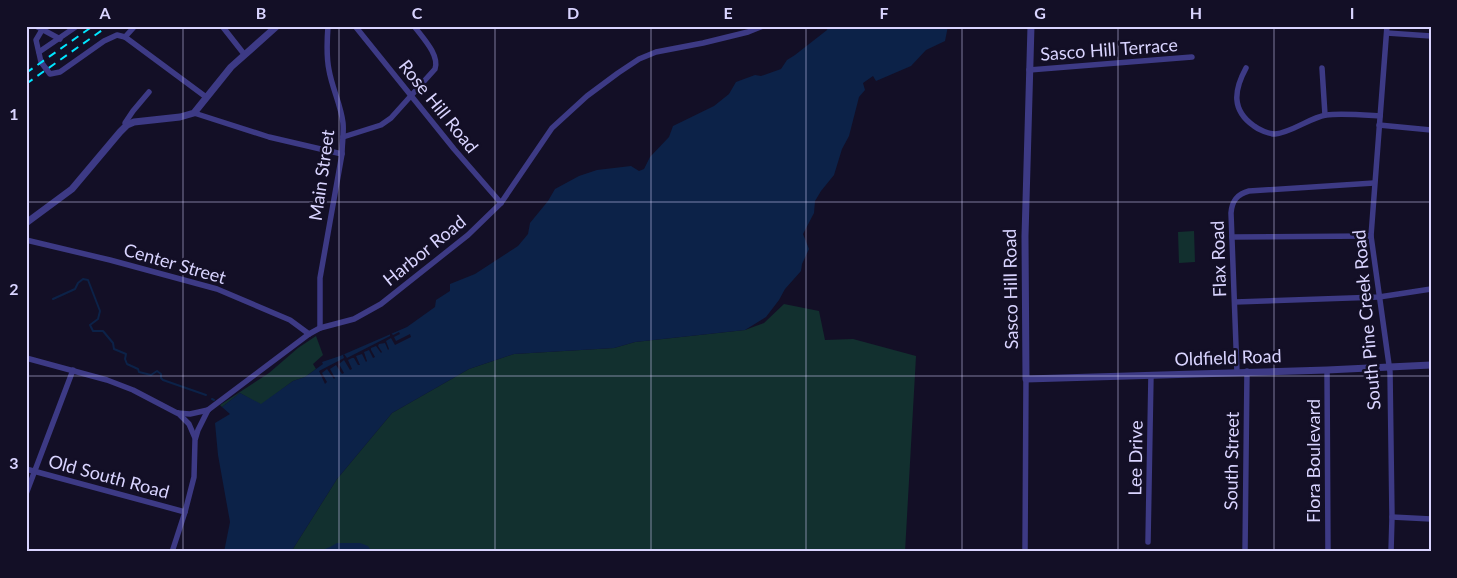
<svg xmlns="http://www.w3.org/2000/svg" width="1457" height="578" font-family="Lato,sans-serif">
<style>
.green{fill:#12302f}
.water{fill:#0c2248}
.pier{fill:#130f26}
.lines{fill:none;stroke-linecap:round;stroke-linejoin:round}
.stream{stroke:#0c2248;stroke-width:2}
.minor{stroke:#3d3a85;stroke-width:5.5}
.tertiary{stroke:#3d3a85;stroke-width:7}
.rail{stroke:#00e5ff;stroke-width:2;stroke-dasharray:8 6;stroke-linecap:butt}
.grid{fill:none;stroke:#d9d4ff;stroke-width:1;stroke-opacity:0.55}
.labels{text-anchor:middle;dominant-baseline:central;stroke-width:5;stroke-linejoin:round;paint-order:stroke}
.street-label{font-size:18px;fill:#d9d4ff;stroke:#130f26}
.neatline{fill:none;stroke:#d9d4ff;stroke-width:2}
.grid-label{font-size:16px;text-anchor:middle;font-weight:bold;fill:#d9d4ff}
</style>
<rect width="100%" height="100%" fill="#130f26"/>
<g class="green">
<path d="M1194,231L1195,262L1179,263L1178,232Z"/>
<path d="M784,304L819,311L825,340L853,339L916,356L905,552H291L337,479L392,413L469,369L514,354L614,348L635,342L745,330L764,323Z"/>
<path d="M316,336L323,355L313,364L316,369L305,377L293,381L261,405L240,393L222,407L220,405L269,373L298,348Z"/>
</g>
<g class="water">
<path d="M828,26H948L945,41L926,50L911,66L876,81L873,76L863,83L865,90L859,97L849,136L842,149L834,175L821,191L815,201L814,213L803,234L809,249L802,264L801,271L785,289L779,300L766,317L745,330L635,342L614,348L514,354L469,369L392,413L337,479L291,552H224L230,522L218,455L215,423L230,414L222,407L240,393L261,404L293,381L305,377L323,364L322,362L340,356L407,327L435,307L436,300L450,291V284L475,274L518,246L528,234L530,223L548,201L555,189L579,176L597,170L631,166L639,171L644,169L650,157L669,137L673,126L714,106L729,94L736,82L755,75L761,76L781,69L787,60L795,55L827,30Z"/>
<path d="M337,543H360L368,546L372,552H317L330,547Z"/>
</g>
<path class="pier" d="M399,332L400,334L394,337L396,341L410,334L411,337L395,345L391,338L386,341L389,349L388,350L385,343L379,344L378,346L382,352L381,353L376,346L371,348V350L375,357L373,358L369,350L364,352L367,361L366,362L362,354L356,356L360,365H358L354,358H352L348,360L352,369L350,370L344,360L339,364L344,373L342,374L336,365L330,369L335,378L334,379L327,369L322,373L327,382L325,384L319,371L344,358L343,355L344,354L347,358L390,336V334L391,333L393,335Z"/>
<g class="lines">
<g class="stream">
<path d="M53,299L75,289L78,283L83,279L88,280L100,311L98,319L90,325L93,331H103L113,343L114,349L126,354L125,359L127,364L138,369L139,372L151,375L157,371L161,374V378L163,380L206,395"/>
<path d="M212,399L214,400"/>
</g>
<g class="minor">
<path d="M36,26L60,39"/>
<path d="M222,26L244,54"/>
<path d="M355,26L454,149L501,203"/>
<path d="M1387,26L1371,236L1390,372L1392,517L1391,552"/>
<path d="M42,30L36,40L41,62L50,74L60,72L104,41L117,35L125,37L206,97"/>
<path d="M1387,33L1431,36"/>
<path d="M125,37L135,26"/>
<path d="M39,52L77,26"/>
<path d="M1246,68C1234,90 1231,110 1254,126C1259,130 1269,134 1275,134C1293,132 1309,118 1326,115C1341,113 1364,115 1380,116"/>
<path d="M1322,68L1325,115"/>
<path d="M1029,70L1192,57"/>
<path d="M194,113L269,137L342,154"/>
<path d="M127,125L125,123L133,111L149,92"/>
<path d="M1379,125L1431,130"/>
<path d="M343,137L381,125L391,118L435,69C440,55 422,37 414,26"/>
<path d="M1232,237L1371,236"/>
<path d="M26,240L110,260L217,289L290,320L309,334"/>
<path d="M1235,302L1379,297L1431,289"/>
<path d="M320,328V278L342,154C342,144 344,133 343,123C341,105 332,88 329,70C326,56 327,40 328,26"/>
<path d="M26,358L107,380L133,390L177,413L190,414L208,410"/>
<path d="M1327,370L1328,552"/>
<path d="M1237,372L1231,213C1232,201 1237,194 1249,191L1374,183"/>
<path d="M178,413L189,424L195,438"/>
<path d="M26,469L185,512"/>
<path d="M26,494L73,370"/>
<path d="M1392,517L1431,519"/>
<path d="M1148,542L1151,375"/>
<path d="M172,552L185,512L194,477L195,440L198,430L208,410L309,334L320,328L354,319L381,304L468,235L501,203L552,128L587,96L618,73L639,59L656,52L703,43L748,32L763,26"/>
<path d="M1025,552L1026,379"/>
<path d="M1245,552L1247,371"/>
</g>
<g class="tertiary">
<path d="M1031,26L1025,236L1026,379L1327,370L1431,365"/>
<path d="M26,223L72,189L120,132L127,125L134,122L180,117L194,113L231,67L277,26"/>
</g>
<g class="rail">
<path d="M26,73L93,26"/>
<path d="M26,84L108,26"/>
</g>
</g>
<path class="grid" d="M183,26V552M339,26V552M495,26V552M651,26V552M806,26V552M962,26V552M1118,26V552M1274,26V552M26,202H1431M26,376H1431"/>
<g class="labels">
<g class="street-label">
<text transform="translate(1109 49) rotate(-4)">Sasco Hill Terrace</text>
<text transform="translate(439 106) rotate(51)">Rose Hill Road</text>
<text transform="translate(321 175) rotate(-82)">Main Street</text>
<text transform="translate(424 250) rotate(-39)">Harbor Road</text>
<text transform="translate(1218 259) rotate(-92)">Flax Road</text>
<text transform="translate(175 263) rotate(16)">Center Street</text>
<text transform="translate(1010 289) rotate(-91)">Sasco Hill Road</text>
<text transform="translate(1366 320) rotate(-95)">South Pine Creek Road</text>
<text transform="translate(1228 357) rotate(-2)">Oldfield Road</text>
<text transform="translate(1135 458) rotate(-89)">Lee Drive</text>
<text transform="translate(1231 461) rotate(-89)">South Street</text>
<text transform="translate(1313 461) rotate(-90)">Flora Boulevard</text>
<text transform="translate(109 476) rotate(15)">Old South Road</text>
</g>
</g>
<rect width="1457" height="578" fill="none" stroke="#130f26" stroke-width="55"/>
<rect x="28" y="28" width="1402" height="522" class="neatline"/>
<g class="grid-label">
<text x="105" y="19">A</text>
<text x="261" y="19">B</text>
<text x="417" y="19">C</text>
<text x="573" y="19">D</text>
<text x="728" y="19">E</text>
<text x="884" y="19">F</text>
<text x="1040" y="19">G</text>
<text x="1196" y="19">H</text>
<text x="1352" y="19">I</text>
<text x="14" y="120">1</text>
<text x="14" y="295">2</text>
<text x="14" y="469">3</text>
</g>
</svg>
